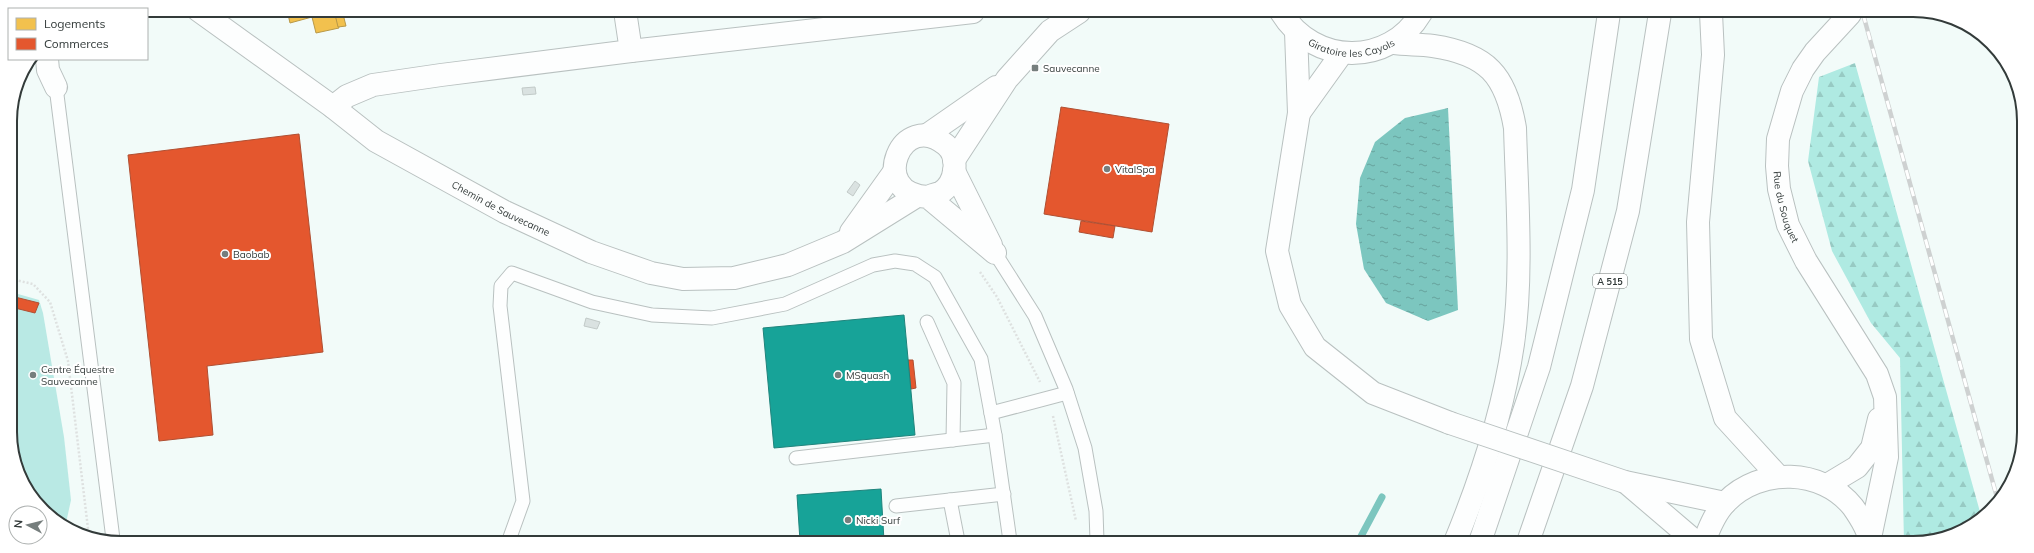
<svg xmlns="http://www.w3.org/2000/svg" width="2034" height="553" font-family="Mulish,sans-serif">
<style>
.forest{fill:url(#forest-firs)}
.pitch{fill:#b9e9e4}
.water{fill:url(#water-ripples)}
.homes{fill:#f2c14e;stroke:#b99948}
.shops{fill:#e4572e;stroke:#af4f32}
.public{fill:#17a398;stroke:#1f847c}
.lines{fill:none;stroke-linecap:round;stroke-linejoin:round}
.stream{stroke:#7cc6bf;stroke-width:7}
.building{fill:#dae2e1;stroke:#c2cac8}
.service-casing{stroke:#b9c1c0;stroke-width:15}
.minor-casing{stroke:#b9c1c0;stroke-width:24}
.tertiary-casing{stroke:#b9c1c0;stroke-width:24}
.secondary-casing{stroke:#b9c1c0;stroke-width:24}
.trunk-casing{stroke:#b9c1c0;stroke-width:24}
.motorway-casing{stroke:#b9c1c0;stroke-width:24}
.path{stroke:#dee1e0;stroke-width:2.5;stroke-dasharray:2 2;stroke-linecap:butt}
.service{stroke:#fdfefe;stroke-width:13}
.minor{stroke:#fdfefe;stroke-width:22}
.tertiary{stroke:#fdfefe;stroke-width:22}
.secondary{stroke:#fdfefe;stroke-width:22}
.trunk{stroke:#fdfefe;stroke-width:22}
.motorway{stroke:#fdfefe;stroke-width:22}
.rail-casing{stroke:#ced1d1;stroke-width:4.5}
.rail{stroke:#fff;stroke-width:3;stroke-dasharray:9;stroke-linecap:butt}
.secondary-bridge-casing{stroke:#b9c1c0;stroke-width:24;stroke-linecap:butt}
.secondary-bridge{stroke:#fdfefe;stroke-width:22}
.poi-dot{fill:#767e7d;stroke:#fff;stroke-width:1.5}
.labels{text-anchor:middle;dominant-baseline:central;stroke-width:4;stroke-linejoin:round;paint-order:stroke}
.shield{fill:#fff;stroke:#707675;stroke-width:1}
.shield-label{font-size:9px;font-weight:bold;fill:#333b3a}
.street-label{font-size:10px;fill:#333b3a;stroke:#fff}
.poi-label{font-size:10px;fill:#333b3a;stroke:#fff;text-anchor:start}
.rim{fill:none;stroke:#333b3a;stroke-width:2}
</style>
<defs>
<pattern id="forest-firs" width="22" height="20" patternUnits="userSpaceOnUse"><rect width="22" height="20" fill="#afeae2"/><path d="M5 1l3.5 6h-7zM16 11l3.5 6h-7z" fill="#97cac3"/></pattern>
<pattern id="water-ripples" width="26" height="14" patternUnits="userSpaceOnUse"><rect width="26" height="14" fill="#7cc6bf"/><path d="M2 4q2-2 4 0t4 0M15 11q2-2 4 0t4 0" fill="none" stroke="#66a29c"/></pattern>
</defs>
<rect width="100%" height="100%" fill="#f2fbf9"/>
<path class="forest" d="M1855,63L1982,519L1920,543H1904L1900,358L1871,323L1832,251L1808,161L1819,77Z"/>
<path class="pitch" d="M11,292L39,300L43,313L64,437L71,500L66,523L38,505L12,454Z"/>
<path class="water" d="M1448,108L1458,310L1428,321L1386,303L1364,269L1356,224L1360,178L1375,142L1405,118Z"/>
<g class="homes">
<path d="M287,10H334L339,28L316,33L312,17L290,23Z"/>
<path d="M334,10H342L346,26L338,27Z"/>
<path d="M486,11H515V14L486,15Z"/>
</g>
<g class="shops">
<path d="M1061,107L1169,124L1152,232L1044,214Z"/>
<path d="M299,134L323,352L207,366L213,435L159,441L128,155Z"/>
<path d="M1081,221L1115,226L1113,238L1079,232Z"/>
<path d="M11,296L39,303L35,313L11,307Z"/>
<path d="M908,360H913L916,388L911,389Z"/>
</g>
<g class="public">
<path d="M904,315L915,435L774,448L763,328Z"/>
<path d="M881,489L884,541H800L797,495Z"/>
</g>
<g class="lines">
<path class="stream" d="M1358,542L1382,497"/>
</g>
<g class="building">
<path d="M535,87L536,94L523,95L522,88Z"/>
<path d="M855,181L860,185L853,196L847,192Z"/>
<path d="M586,318L600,322L597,329L584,326Z"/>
</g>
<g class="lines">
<defs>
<g id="service">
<path d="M56,87L113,539"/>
<path d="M995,253L1035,316L1066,389L1085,448L1096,511L1097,541"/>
<path d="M927,322L954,383L953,440"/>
<path d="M991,413L1067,393"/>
<path d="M796,458L995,435"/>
<path d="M950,500L958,541"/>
<path d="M896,506L1004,494"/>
<path d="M509,540L523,501L500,306L501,286L512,273L592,302L652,315L712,318L785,304L873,265L895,261L915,264L935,277L981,359L995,435L1010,541"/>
</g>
<g id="minor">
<path id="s1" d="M198,10L333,107L376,141L505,212L591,252L651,273L683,279L734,278L788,265L843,242L917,196"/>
<path d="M625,11L631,51"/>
<path d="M47,59L48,70L56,87"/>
<path d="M333,107L347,96L373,85L441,75L631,51L973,12"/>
<path d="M927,135L996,87"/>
<path d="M954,160L1007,79L1050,31L1079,12"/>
<path d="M954,171L991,245"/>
<path d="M928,197C932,195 936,194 940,193C956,184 960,157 946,145C902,107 866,194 928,197L995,253"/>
<path d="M851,232L894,172"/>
</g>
<g id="tertiary">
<path id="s2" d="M1850,14L1815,52L1803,69L1792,91L1778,139L1777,166L1779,189L1788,225L1806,261L1877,374L1885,397L1887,457L1870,538"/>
<path d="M1827,485L1857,467L1872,448L1879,419"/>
</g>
<g id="secondary">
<path id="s3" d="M1281,12C1314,66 1389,67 1421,13"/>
<path d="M1296,32L1299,113L1277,251L1290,305L1315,347L1373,393L1450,423"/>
<path d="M1299,113L1342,53"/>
<path d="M1625,482L1725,503"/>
<path d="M1628,484L1696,542"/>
<path d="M1704,542C1709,528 1715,513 1726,502C1760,467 1822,468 1853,507C1860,517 1869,530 1870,543"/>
</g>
<path id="trunk" d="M1711,13L1713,55L1698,222L1701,339L1725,418L1778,476"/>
<g id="motorway">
<path d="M1393,43C1406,45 1419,44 1433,46C1487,54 1506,75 1515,128C1517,198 1523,275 1513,344C1503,412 1481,479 1455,542"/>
<path d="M1480,542L1539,367L1583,190L1609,13"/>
<path d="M1528,542L1582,386L1628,211L1660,13"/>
</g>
</defs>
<use href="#service" class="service-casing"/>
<use href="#minor" class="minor-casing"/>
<use href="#tertiary" class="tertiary-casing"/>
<use href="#secondary" class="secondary-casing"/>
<use href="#trunk" class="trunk-casing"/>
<use href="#motorway" class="motorway-casing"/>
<g class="path">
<path d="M980,272L997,297L1040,382"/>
<path d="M11,279L33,284L50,302L68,361L89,537"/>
<path d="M1053,416L1076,521"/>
</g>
<use href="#service" class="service"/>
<use href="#minor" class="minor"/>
<use href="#tertiary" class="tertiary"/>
<use href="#secondary" class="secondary"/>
<use href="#trunk" class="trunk"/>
<use href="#motorway" class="motorway"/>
<defs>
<path id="rail" d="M1863,14L1998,501"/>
</defs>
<use href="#rail" class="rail-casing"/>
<use href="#rail" class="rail"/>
<defs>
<path id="secondary-bridge" d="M1450,423L1625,482"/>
</defs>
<use href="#secondary-bridge" class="secondary-bridge-casing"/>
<use href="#secondary-bridge" class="secondary-bridge"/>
</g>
<g class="poi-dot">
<rect x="1031" y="64" width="8" height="8" rx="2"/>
<circle cx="1107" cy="169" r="4"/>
<circle cx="225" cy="254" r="4"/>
<circle cx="33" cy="375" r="4"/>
<circle cx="838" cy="375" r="4"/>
<circle cx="848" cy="520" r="4"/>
</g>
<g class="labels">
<rect class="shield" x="1593" y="274" width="34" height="14" rx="3"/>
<g class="shield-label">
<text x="1610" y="281">A 515</text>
</g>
<g class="street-label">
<text stroke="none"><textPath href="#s3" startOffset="85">Giratoire les Cayols</textPath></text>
<text stroke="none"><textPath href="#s2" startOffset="216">Rue du Souquet</textPath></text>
<text stroke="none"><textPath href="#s1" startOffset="363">Chemin de Sauvecanne</textPath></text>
</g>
<g class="poi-label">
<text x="1043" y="68">Sauvecanne</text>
<text x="1115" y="169">VitalSpa</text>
<text x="233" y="254">Baobab</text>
<text x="41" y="369">Centre Équestre<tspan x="41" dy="12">Sauvecanne</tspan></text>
<text x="846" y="375">MSquash</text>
<text x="856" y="520">Nicki Surf</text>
</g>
</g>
<path d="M0 0H2034V553H0ZM121 17H1913A104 104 0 0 1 2017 121V432A104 104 0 0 1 1913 536H121A104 104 0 0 1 17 432V121A104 104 0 0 1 121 17Z" fill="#fff" fill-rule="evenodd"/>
<path class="rim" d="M121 17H1913A104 104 0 0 1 2017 121V432A104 104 0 0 1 1913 536H121A104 104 0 0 1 17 432V121A104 104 0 0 1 121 17Z"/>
<rect x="8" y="8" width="140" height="52" fill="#ffffff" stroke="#adb1b0"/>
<rect x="16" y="18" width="20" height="12" fill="#f2c14e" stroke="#adb1b0"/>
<text x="44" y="28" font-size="12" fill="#333b3a">Logements</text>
<rect x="16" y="38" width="20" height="12" fill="#e4572e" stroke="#adb1b0"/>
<text x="44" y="48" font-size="12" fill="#333b3a">Commerces</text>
<g transform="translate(28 525) rotate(277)"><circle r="19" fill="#ffffff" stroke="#adb1b0"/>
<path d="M0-3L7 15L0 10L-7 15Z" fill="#767e7d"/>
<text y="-6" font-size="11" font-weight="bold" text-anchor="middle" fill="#333b3a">N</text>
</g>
</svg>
